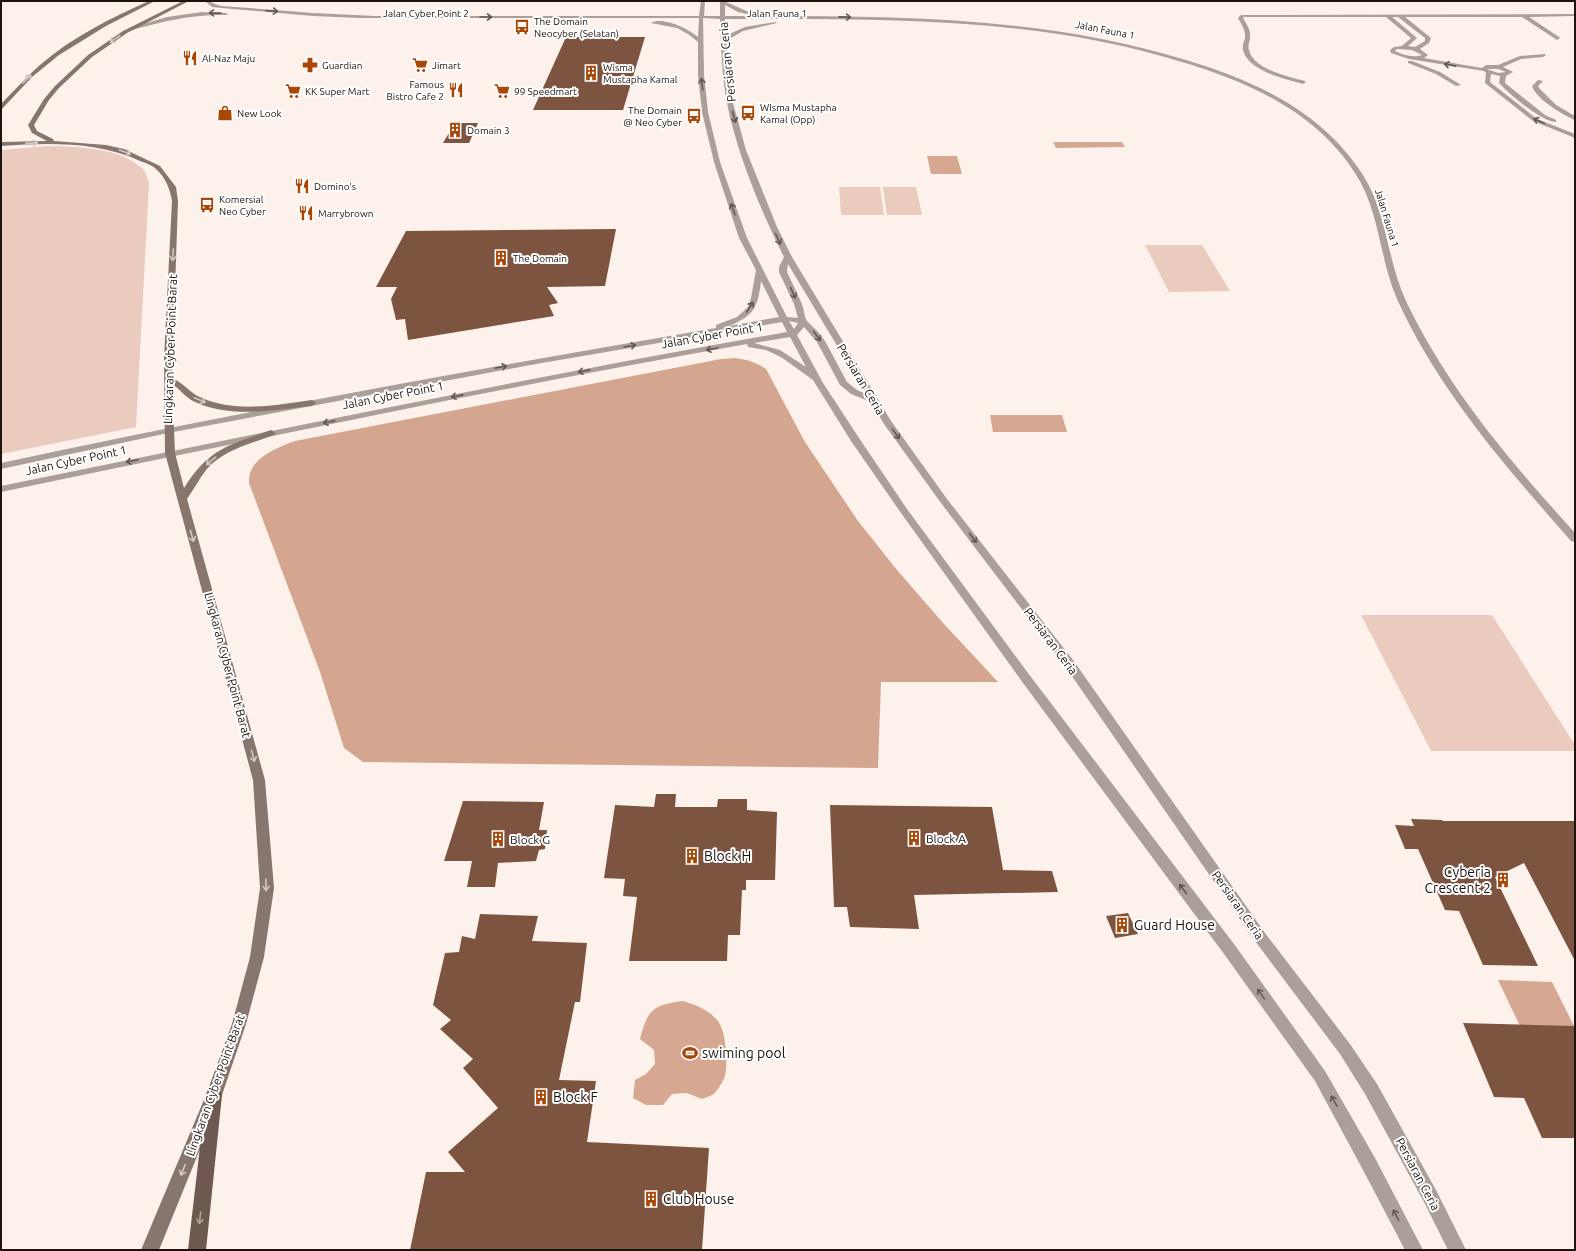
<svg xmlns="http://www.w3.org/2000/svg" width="1576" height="1251" font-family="Ubuntu,sans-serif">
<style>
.green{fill:#eacbbd}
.forest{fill:#d4a690}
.water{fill:#d6a892}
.building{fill:#7d5440}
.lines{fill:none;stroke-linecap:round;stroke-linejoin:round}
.minor{fill:#aa9f99;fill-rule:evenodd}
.tertiary{fill:#aa9f99;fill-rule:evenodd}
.secondary{fill:#86766e;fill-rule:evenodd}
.primary{fill:#6d5950;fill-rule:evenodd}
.oneway{stroke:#635954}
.oneway2{stroke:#cfc8c5}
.oneway3{stroke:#afa49f}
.labels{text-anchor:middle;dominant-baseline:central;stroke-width:4;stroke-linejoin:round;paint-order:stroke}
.far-street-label{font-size:10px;fill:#1c130f;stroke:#fff}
.far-poi-label{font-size:10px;fill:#1c130f;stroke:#fff;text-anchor:start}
.street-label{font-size:12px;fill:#1c130f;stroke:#fff}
.poi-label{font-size:12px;fill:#1c130f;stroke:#fff;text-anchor:start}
.near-poi-label{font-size:14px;fill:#1c130f;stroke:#fff;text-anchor:start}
</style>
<rect width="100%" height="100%" fill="#fdf1ec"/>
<g class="green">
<path d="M48,146C78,147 119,147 143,169C146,172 147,178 149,183L136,427L1,454V150Z"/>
<path d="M839,187H880L884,215H841Z"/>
<path d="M883,187H916L922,215H887Z"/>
<path d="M1145,245H1202L1230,291L1169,292Z"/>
<path d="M1361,615H1492L1575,745V751H1431Z"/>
</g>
<path class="forest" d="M736,358C748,360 756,362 766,369L805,442L858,521L897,570L944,624L998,682H881L878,768L363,762L344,748L320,672L249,483C249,479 249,474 251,471C256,456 281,446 295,441L721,359Z"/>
<g class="water">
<path d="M1053,142H1122L1125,147L1056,148Z"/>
<path d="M927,156H957L962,174H931Z"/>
<path d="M990,415H1062L1067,432H993Z"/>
<path d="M1498,980L1552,982L1575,1028L1529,1045Z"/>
<path d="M683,1001C696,1005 709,1010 718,1021C726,1031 728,1063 725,1076C724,1080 717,1091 714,1094C711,1096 706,1097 702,1099L687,1093L672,1094L663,1105H646L633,1098L635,1080L646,1074L655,1064L654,1050L640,1039C648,1009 653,1005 683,1001Z"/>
</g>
<g class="building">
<path d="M566,37H645L623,110H533Z"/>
<path d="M455,123H478L469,143H443Z"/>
<path d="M616,229L605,286L547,287L558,303L549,305L554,316L408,340L405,319L396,320L391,299L397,287H376L406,231Z"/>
<path d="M656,794H676L675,807H717L718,799H747V810L777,812L775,880H746V890H742L740,935H728L727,961H629L637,897L623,896L625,879L604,878L615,805L654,807Z"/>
<path d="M463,801L544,802L539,830H547L545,849L539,850L536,861L498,863L495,887H467L472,861H444Z"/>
<path d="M830,805L992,807L1003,870L1052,871L1058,892L914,895L919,929L850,927L847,907H834Z"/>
<path d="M1411,819L1442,820L1443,821H1575V961L1524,863L1495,877L1538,966L1483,965L1459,911L1445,910L1418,849H1405L1395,825L1414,826Z"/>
<path d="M1128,913L1138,934L1115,938L1106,916Z"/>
<path d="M480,914L538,916L532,941L587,943L580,1002H575L559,1080L596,1081L587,1142L709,1148L702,1250H410L426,1172H465L448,1152L498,1108L463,1068L473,1059L440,1029L451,1020L433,1005L445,953L459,952L462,936L475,939Z"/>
<path d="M1463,1023L1575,1026V1138H1542L1524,1098L1494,1097Z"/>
</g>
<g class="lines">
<g class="minor">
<path d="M1575,14V16L1529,17L1559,37L1560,38L1557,40L1522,17H1405L1431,38L1429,43L1420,49L1428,55L1424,58L1482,68L1486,65H1498L1520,56L1545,54L1546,55L1543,57L1521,59L1503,67L1513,72L1506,76L1505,83L1545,115L1556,120V122C1543,123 1508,93 1499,83L1500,76L1491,74L1490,82L1537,119L1575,134V138L1533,121L1485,83L1486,73L1484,71L1409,59L1391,53L1390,50L1394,47L1402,46L1411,38L1386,17H1243C1245,23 1250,28 1250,34C1251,40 1247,45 1249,50C1253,69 1289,77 1305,81L1306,82L1303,84C1285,79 1248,71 1243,50C1242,46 1244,42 1245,38C1246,30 1241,24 1238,18L1241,15ZM1392,17H1398L1425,38V41L1415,47L1408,46L1417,38ZM1397,49L1412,50L1422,55C1413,58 1403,55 1395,51ZM1487,69H1498L1506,72L1498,73Z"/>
<path d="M1408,61H1412L1440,72L1461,85L1456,86L1436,74L1408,63Z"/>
<path d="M1538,80L1543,81L1538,86L1539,88L1556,105L1575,116V120C1563,115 1536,99 1532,86Z"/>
</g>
<g class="tertiary">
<path d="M205,1C211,1 215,5 222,6L313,13L375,16H699L701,1H705L704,16H720V1H724L753,14L751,15L738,12L725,5V16C880,16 1037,14 1186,60C1256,81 1323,112 1363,175C1387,213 1387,260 1406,301C1448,389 1510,461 1575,533V542L1571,541C1505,466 1439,391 1397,299C1379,258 1380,211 1355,173C1316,112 1249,82 1182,62C1034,16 878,19 725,19V36L745,27L775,22L777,23L743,31L726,41L733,103L746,150L777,227L792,257L891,421L947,499L1073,660L1265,933L1350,1044L1377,1084L1436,1190L1466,1250H1448L1424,1202L1365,1094L1340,1054L1255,941L1065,666L941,503L884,424L871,402L851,394L840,385L817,342L804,327L797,335L823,383L861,441L907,509L1031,677L1234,944L1325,1071L1375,1158L1423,1250H1405L1363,1170L1315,1081L1224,954L1023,683L901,513L851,441L813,380L781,357L766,350L748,347L747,344C498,388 249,441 1,492V486C263,433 524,378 787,332L782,322L536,364L370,395L168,433L1,469V463C238,412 477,369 716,328V325L737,317L748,307L751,298L756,270L739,238L714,162L702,112L698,75V42L688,34L677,28L651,23C662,16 689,29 698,37L699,18H359L313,16L222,8L212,7ZM703,18L720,19C721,46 722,76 727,103C737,154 761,211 784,257L779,267V272L794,304L798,318L787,317L747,238L720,162L708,112L704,75ZM788,264L866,394L857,390L847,382L825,341L818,332L806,320L802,304L787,272ZM761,281L779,317L729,326C754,316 758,307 761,281ZM789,321L798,323L794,329ZM790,337L806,367L780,350L754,343Z"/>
<path d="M202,12L226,13L228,14L226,15C193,14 164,21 132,30L129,28L167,17Z"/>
</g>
<g class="secondary">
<path d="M149,1H155L106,26L59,55L32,77L1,110V104C14,91 26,77 40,65C72,37 111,18 149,1Z"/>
<path d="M183,1H189L127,33L92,57L59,88L49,100L34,125L37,131L53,139L54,141L106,145L124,149L160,166L176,187L178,201L172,378C184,383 191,394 202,398C236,413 277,405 312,400L316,403L312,406C275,410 229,419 193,401C185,397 180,389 172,384L175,453L184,488C209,449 227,446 268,431L271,430L276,433L274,435C250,444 223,450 206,470C199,479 194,489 187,499L265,780L274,888L264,957L246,1024L222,1095L159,1250H141L206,1095L232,1024L250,957L260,888L253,780L165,453L164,359L172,201C170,189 166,178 156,169C152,165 145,163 140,161C97,141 47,143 1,146V142L47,141L32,133L28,125L44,99L55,86L88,55L123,31Z"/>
</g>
<path class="primary" d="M214,1087L220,1090L222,1095L206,1250H188L206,1095L208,1090Z"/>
</g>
<defs><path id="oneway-shaft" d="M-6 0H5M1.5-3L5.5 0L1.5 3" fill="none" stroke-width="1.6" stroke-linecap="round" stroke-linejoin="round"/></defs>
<g class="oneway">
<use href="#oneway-shaft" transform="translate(272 11) rotate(4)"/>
<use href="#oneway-shaft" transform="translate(215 13) rotate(-179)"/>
<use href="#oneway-shaft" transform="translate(486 17)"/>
<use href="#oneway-shaft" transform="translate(845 17) rotate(1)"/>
<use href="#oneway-shaft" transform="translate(1450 65) rotate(-169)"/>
<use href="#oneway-shaft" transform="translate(702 84) rotate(-97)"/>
<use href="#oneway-shaft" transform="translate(734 117) rotate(74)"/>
<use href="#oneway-shaft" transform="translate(1539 121) rotate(-156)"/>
<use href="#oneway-shaft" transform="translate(733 209) rotate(-109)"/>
<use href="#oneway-shaft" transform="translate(778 239) rotate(66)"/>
<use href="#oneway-shaft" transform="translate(793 293) rotate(66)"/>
<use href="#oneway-shaft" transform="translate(750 307) rotate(-57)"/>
<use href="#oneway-shaft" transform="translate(817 336) rotate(54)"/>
<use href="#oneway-shaft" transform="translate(630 346) rotate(-9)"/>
<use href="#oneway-shaft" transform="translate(712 349) rotate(170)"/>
<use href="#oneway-shaft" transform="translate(501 367) rotate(-11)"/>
<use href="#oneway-shaft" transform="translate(584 371) rotate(169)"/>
<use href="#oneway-shaft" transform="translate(457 396) rotate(169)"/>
<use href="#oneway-shaft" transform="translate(329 422) rotate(168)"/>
<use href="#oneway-shaft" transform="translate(896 434) rotate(54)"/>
<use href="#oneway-shaft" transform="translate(132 461) rotate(168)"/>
<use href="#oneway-shaft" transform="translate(973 538) rotate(52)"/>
<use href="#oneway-shaft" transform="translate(1183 889) rotate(-127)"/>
<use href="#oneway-shaft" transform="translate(1261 994) rotate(-125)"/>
<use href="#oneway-shaft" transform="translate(1334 1101) rotate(-120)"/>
<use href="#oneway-shaft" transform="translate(1396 1215) rotate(-117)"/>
</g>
<g class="oneway2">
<use href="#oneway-shaft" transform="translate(115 39) rotate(145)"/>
<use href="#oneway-shaft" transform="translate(27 79) rotate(-46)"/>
<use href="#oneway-shaft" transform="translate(32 143) rotate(-1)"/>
<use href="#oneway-shaft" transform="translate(125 152) rotate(20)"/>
<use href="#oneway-shaft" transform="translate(173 255) rotate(93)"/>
<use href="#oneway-shaft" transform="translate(200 400) rotate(23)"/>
<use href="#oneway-shaft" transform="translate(211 461) rotate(141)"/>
<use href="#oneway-shaft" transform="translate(192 536) rotate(74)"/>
<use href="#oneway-shaft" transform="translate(253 756) rotate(75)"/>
<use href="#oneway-shaft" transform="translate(266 885) rotate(89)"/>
<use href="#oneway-shaft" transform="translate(183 1170) rotate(112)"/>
</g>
<use class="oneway3" href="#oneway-shaft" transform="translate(200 1218) rotate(97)"/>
<defs>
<symbol id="bus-bare" viewBox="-9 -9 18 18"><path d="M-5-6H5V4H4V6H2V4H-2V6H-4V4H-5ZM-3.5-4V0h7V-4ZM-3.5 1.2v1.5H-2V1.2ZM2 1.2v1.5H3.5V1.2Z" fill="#a94707" stroke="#fff" stroke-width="2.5" paint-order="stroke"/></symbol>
<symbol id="restaurant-bare" viewBox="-9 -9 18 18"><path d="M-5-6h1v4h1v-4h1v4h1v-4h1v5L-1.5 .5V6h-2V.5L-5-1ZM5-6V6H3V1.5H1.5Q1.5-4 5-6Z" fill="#a94707" stroke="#fff" stroke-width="2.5" paint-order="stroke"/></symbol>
<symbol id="pharmacy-bare" viewBox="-9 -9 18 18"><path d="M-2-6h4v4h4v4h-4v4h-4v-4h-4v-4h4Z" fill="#a94707" stroke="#fff" stroke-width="2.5" paint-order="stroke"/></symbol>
<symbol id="supermarket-bare" viewBox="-9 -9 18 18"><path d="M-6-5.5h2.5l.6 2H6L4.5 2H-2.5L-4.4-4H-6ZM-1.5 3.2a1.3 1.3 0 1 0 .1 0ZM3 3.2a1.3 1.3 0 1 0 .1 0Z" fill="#a94707" stroke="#fff" stroke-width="2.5" paint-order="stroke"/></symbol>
<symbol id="building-bare" viewBox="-9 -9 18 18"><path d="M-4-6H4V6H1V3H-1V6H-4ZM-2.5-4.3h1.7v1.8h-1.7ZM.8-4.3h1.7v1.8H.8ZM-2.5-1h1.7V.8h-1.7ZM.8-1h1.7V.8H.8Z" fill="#a94707" stroke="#fff" stroke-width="2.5" paint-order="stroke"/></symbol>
<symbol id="shop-bare" viewBox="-9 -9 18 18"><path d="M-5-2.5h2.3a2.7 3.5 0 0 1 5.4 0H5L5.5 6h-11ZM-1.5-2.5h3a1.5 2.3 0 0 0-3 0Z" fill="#a94707" stroke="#fff" stroke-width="2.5" paint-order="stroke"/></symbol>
<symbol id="stadium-bare" viewBox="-9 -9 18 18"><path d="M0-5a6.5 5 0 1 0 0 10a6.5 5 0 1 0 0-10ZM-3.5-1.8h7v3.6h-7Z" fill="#a94707" stroke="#fff" stroke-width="2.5" paint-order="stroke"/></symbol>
</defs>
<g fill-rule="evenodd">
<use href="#bus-bare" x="511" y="16" width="22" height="22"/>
<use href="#restaurant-bare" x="179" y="47" width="22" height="22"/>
<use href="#pharmacy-bare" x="299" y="54" width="22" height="22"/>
<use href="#supermarket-bare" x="409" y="54" width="22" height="22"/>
<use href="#building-bare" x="580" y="62" width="22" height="22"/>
<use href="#restaurant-bare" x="445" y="79" width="22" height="22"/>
<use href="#supermarket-bare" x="282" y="80" width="22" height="22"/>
<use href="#supermarket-bare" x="491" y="80" width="22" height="22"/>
<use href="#shop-bare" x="214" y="102" width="22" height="22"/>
<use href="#bus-bare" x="737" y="102" width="22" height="22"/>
<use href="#bus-bare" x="683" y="105" width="22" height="22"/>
<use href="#building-bare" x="444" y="119" width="22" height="22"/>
<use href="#restaurant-bare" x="291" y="175" width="22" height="22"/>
<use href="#bus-bare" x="196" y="194" width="22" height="22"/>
<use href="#restaurant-bare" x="295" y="202" width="22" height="22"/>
<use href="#building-bare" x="490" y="247" width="22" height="22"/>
<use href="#building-bare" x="903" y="827" width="22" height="22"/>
<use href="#building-bare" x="487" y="828" width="22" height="22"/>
<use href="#building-bare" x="681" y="845" width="22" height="22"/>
<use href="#building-bare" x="1492" y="869" width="22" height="22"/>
<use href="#building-bare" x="1111" y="914" width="22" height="22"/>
<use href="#stadium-bare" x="679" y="1042" width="22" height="22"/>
<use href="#building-bare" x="530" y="1086" width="22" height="22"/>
<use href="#building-bare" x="640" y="1188" width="22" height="22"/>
</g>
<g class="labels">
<g class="far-street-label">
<text x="426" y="13">Jalan Cyber Point 2</text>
<text x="777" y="13">Jalan Fauna 1</text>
<text transform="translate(1105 30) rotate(11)">Jalan Fauna 1</text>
<text transform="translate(1387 218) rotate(73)">Jalan Fauna 1</text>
</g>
<g class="far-poi-label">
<text x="534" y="21">The Domain<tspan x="534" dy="12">Neocyber (Selatan)</tspan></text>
<text x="202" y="58">Al-Naz Maju</text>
<text x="322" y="65">Guardian</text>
<text x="432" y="65">Jimart</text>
<text x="603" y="67">Wisma<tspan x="603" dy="12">Mustapha Kamal</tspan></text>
<text x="444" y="84" text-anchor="end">Famous<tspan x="444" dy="12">Bistro Cafe 2</tspan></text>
<text x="305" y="91">KK Super Mart</text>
<text x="514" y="91">99 Speedmart</text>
<text x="760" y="107">WIsma Mustapha<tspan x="760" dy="12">Kamal (Opp)</tspan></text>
<text x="682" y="110" text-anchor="end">The Domain<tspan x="682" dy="12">@ Neo Cyber</tspan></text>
<text x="237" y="113">New Look</text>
<text x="467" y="130">Domain 3</text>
<text x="314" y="186">Domino's</text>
<text x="219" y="199">Komersial<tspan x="219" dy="12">Neo Cyber</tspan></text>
<text x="318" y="213">Marrybrown</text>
<text x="513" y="258">The Domain</text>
</g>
<g class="street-label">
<text transform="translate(727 62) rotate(-96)">Persiaran Ceria</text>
<text transform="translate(712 335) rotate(-10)">Jalan Cyber Point 1</text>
<text transform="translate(170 349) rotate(-88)">Lingkaran Cyber Point Barat</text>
<text transform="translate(861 379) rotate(59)">Persiaran Ceria</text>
<text transform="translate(393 395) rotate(-11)">Jalan Cyber Point 1</text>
<text transform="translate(76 460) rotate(-12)">Jalan Cyber Point 1</text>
<text transform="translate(1051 641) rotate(53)">Persiaran Ceria</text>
<text transform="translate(228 665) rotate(75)">Lingkaran Cyber Point Barat</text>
<text transform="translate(1238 905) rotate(55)">Persiaran Ceria</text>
<text transform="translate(215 1085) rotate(-70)">Lingkaran Cyber Point Barat</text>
<text transform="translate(1418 1174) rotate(62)">Persiaran Ceria</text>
</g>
<g class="poi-label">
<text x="926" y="838">Block A</text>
<text x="510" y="839">Block G</text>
</g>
<g class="near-poi-label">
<text x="704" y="856">Block H</text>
<text x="1491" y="872" text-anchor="end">Cyberia<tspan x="1491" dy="16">Crescent 2</tspan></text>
<text x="1134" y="925">Guard House</text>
<text x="702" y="1053">swiming pool</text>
<text x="553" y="1097">Block F</text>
<text x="663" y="1199">Club House</text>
</g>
</g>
<rect width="1576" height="1251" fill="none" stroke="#1c130f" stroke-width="4"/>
</svg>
